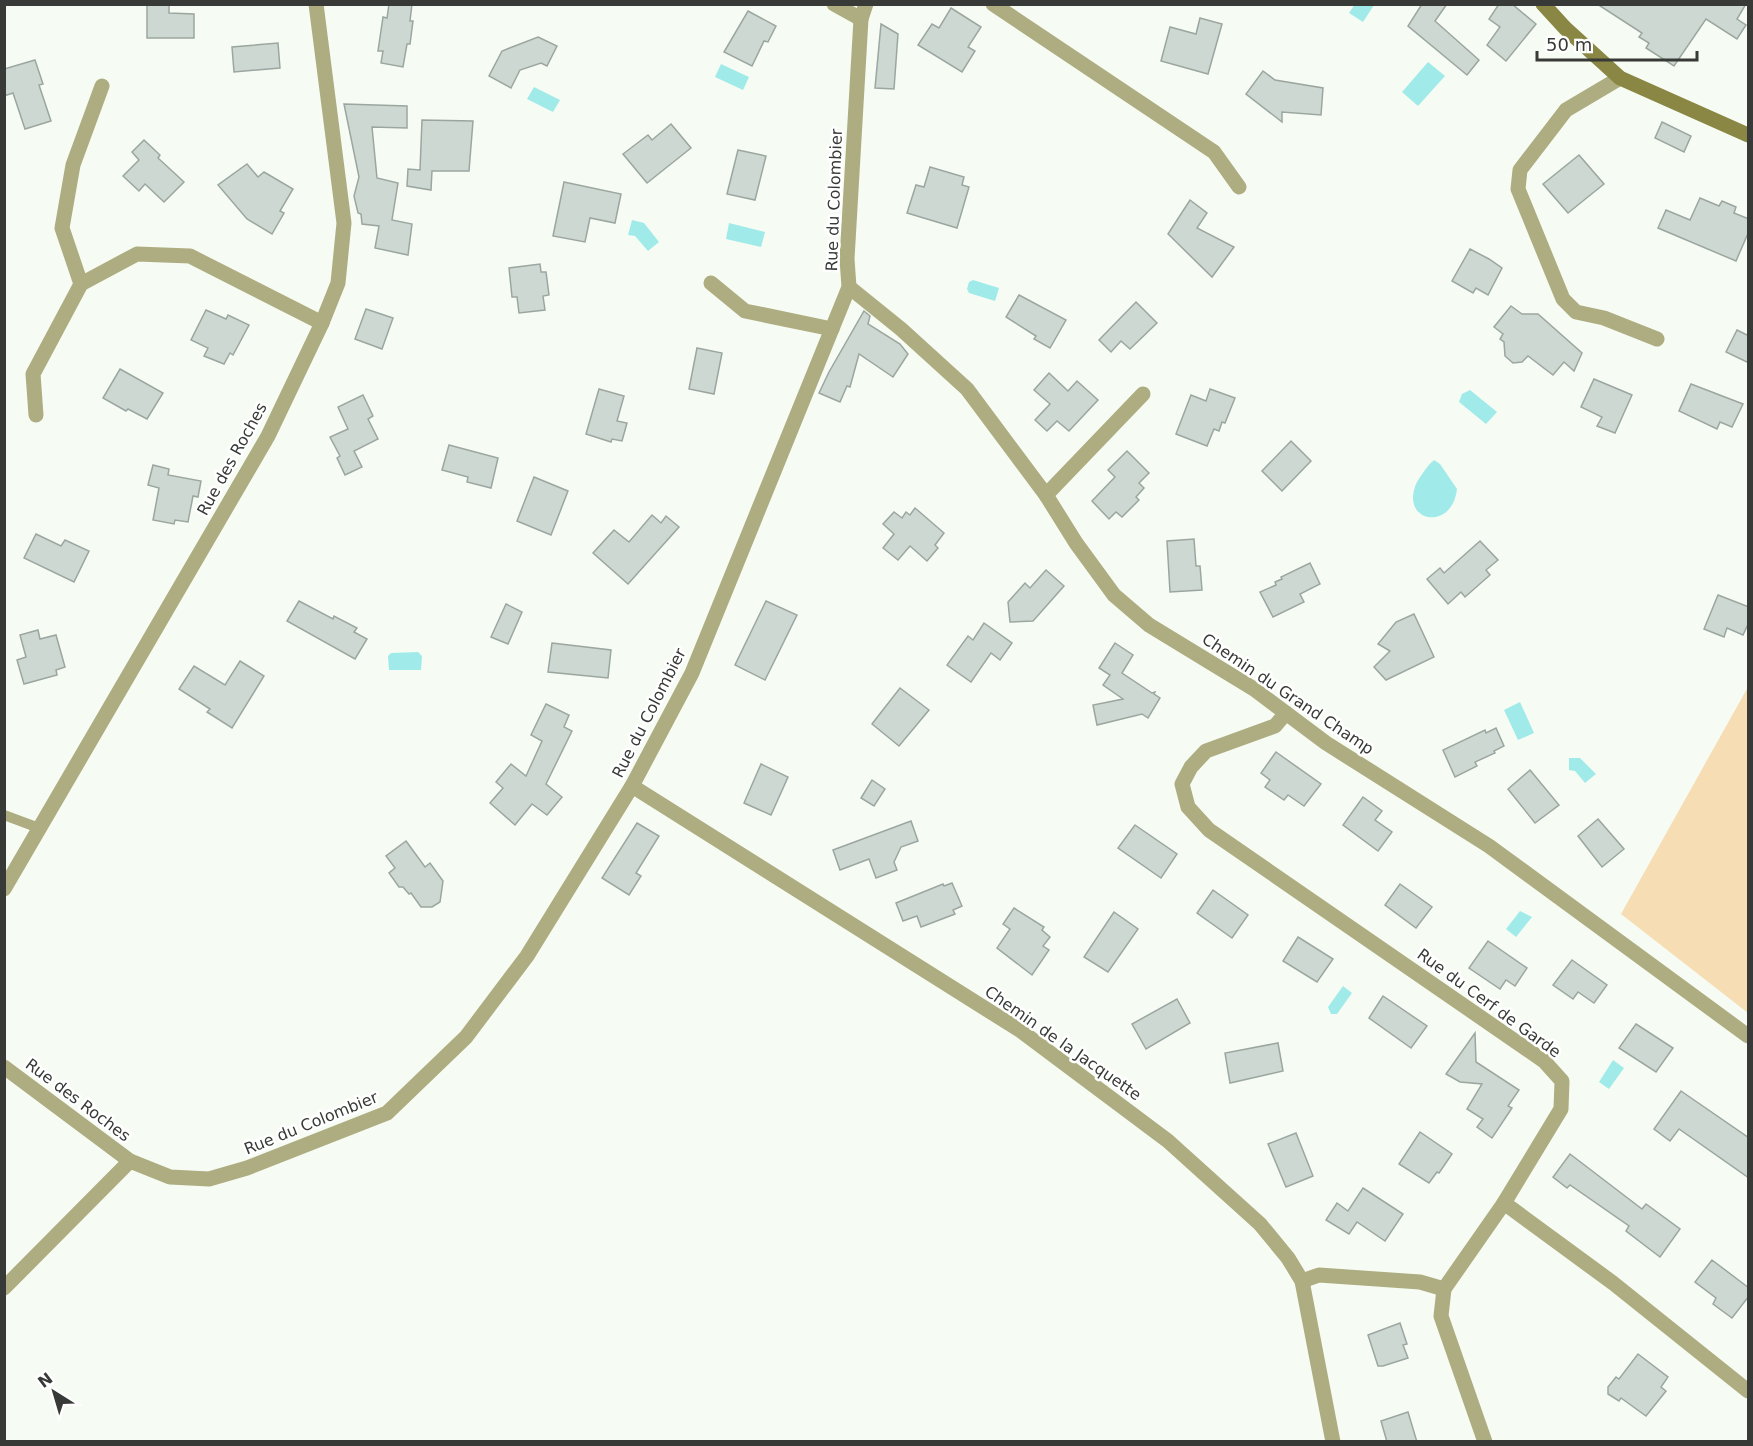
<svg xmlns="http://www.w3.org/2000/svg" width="1753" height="1446" font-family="'DejaVu Sans',sans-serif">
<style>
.green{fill:#f7ddb4}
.water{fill:#a0ebe9}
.building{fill:#ced8d3;stroke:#9ca6a1;stroke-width:1.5}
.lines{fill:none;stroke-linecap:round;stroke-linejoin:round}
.lane{stroke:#aead81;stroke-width:10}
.street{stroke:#aead81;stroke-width:15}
.secondary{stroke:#898743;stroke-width:15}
.labels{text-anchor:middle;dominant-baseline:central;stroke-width:5;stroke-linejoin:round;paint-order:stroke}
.street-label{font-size:16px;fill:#383a37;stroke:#fff}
</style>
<rect width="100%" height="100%" fill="#f6fcf3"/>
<path class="green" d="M1748,687V1013L1621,914Z"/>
<g class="water">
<path d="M1355,4H1374V5L1363,22L1349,13Z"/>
<path d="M1428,62L1445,76L1418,106L1402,92Z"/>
<path d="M721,64L749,77L743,90L715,77Z"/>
<path d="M534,87L560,100L553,112L527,99Z"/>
<path d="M632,220L644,223L659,242L648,251L635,236L628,235Z"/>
<path d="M729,223L765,232L761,247L726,239Z"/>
<path d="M973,280L999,288L995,301L969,293L967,289L969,282Z"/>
<path d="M1470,390L1497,412L1486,424L1459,402L1462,394Z"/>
<path d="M1434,460L1440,464L1457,489C1452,533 1398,522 1417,482C1422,474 1427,466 1434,460Z"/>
<path d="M418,652L422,656L421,670H389L388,656L391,653Z"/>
<path d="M1520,702L1534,733L1518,740L1504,710Z"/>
<path d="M1569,758H1580L1596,774L1585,783L1575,771L1569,770Z"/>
<path d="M1520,911L1532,917L1516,937L1506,929Z"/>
<path d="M1343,986L1352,993L1337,1014H1331L1328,1007Z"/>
<path d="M1613,1060L1624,1068L1609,1089L1599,1082Z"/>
</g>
<g class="building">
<path d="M147,4H169V13L194,14V38H147Z"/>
<path d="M389,4H412L410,21H413L410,44H407L403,67L381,63L383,51H378L383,17L387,18Z"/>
<path d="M1422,4H1447L1435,21L1479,60L1467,75L1408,26Z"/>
<path d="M1499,4H1512L1536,24L1506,61L1487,45L1500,27L1489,19Z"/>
<path d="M1597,4H1746L1737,19L1746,25L1737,39L1706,19L1674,66L1646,48L1649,43L1639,37L1642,33Z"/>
<path d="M951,8L981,27L968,47L975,51L962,72L918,45L932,24L939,28Z"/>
<path d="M748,11L776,26L768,42L764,41L752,66L724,52Z"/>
<path d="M1200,18L1222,24L1208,74L1161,61L1170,27L1196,34Z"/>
<path d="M881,24L898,34L894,89L875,88Z"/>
<path d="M538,37L557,46L547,66L541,63L520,70L511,88L489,76L502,51Z"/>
<path d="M278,43L280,68L234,72L232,47Z"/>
<path d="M35,60L43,84L39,85L51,121L25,129L13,93L4,96V69Z"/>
<path d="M1263,71L1275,80L1323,88L1321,115L1282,112V122L1246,94Z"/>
<path d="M344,104L407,106V128L372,127L377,178L398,183L392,220L412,224L408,255L375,248L379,226L362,224L361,214L358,213L354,196L359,177Z"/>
<path d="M422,120L473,121L469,171H432L431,190L407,186L408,169L420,170Z"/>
<path d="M1662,122L1691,136L1684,152L1655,138Z"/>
<path d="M671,124L691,148L647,183L623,154L648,135L652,140Z"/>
<path d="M144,140L160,155L158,158L184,182L164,202L145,184L139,191L123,176L139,160L132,152Z"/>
<path d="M738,150L766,156L755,200L727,194Z"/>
<path d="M1579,155L1604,184L1568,213L1543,184Z"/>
<path d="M247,164L258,177L264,172L293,189L280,211L284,213L272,234L247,219L218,185Z"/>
<path d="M930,167L964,177L962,185L969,187L957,228L907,213L916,185L924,187Z"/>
<path d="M564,182L621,194L615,223L590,218L585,242L553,236Z"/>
<path d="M1700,198L1719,206L1722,201L1736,207L1734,213L1749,219V231L1736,261L1658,228L1666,210L1690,220Z"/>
<path d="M1190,200L1207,213L1197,228L1234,247L1212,277L1168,234Z"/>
<path d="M1470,249L1489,259L1502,268L1488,295L1476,288L1473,293L1452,281Z"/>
<path d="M540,264L541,272H546L549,295L543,296L545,310L519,313L517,297H512L509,268Z"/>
<path d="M1019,295L1066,320L1050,348L1034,339L1036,336L1006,317Z"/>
<path d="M1136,302L1157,323L1130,349L1121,341L1111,352L1099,340Z"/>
<path d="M1511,306L1522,314H1538L1582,353L1574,371L1564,362L1553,375L1528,356L1522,362L1513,363L1505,356L1504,342L1500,339L1503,334L1494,327Z"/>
<path d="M366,309L393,318L382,349L355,339Z"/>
<path d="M206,310L226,319L228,315L249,325L233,355L230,353L224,364L204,356L208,348L191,340Z"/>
<path d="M864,311L870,316L868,324L900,344L908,354L893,377L859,354L850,387L847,386L840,402L819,393L829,372Z"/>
<path d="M1737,330L1749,336V363L1726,352Z"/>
<path d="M697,348L722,353L714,394L689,389Z"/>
<path d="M120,369L163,393L147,419L128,409L126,411L103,398Z"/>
<path d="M1049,373L1068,391L1077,381L1098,400L1069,431L1057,421L1047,431L1035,420L1050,404L1034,390Z"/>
<path d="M1594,379L1632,395L1615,433L1597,426L1602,417L1581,407Z"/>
<path d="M1691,384L1743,404L1732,427L1720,422L1717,429L1679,411Z"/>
<path d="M599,389L624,396L617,421L627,423L622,441L612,439L611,442L586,434Z"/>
<path d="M1210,389L1235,398L1225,423L1222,422L1219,431L1214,429L1207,446L1176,434L1191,395L1206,401Z"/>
<path d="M363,395L373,416L368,419L378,439L354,451L362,467L345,475L337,458L340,456L330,437L348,429L338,407Z"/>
<path d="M1291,441L1311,461L1282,491L1262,471Z"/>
<path d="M449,445L498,458L491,488L467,482L468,477L442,470Z"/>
<path d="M1127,451L1149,473L1139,483L1144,488L1136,497L1139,500L1122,517L1116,512L1109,519L1092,501L1115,477L1108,470Z"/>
<path d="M153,465L169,469L168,475L201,481L198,497L193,496L188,522L175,520L174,524L153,520L159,488L148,485Z"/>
<path d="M534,477L568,491L551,535L517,521Z"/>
<path d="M915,508L944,533L935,545L938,548L927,561L910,546L898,560L883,548L894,534L883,524L894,512L902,518L906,512L910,515Z"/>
<path d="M652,515L661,523L666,516L679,527L628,584L593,553L614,530L629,542Z"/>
<path d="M36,534L61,546L65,540L89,551L74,582L24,558Z"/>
<path d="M1194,539L1196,566H1200L1202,590L1170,592L1167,541Z"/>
<path d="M1480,541L1498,560L1486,570L1490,575L1465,597L1461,592L1448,604L1427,579L1440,568L1444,573Z"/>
<path d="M1310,563L1320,584L1300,594L1304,602L1273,617L1260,592L1276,585L1275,582L1282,579L1281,577Z"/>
<path d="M1046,570L1064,586L1033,621L1010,622L1008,602L1025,583L1030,588Z"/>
<path d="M1718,595L1749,607V622L1743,635L1727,628L1724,637L1704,629Z"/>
<path d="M299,601L333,619L334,616L357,628L354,632L367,639L355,659L287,621Z"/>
<path d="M766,601L797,615L765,680L735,665Z"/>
<path d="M506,604L522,612L508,644L491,637Z"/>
<path d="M1414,614L1434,657L1386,680L1374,667L1390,651L1378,644L1396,622Z"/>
<path d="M984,623L1012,643L1000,660L991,653L971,682L947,665L968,636L973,640Z"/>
<path d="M38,630L40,639L56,635L65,667L56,670L57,675L24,684L17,660L26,657L20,635Z"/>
<path d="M552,643L611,650L608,678L548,672Z"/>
<path d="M1115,643L1133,655L1122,673L1152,693L1155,692L1154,694L1160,698L1148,718L1142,714L1097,725L1093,705L1123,699L1103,685L1110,675L1099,668Z"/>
<path d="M240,661L264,676L232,728L207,712L210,709L179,689L194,666L225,685Z"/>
<path d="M900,688L929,710L899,746L872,724Z"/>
<path d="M546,704L569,715L564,727L572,731L546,784L562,797L547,815L532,804L515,825L490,803L503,788L496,782L511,764L526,776L542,741L531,735Z"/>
<path d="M1496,728L1504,746L1494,751L1495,753L1475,762L1477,766L1455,777L1443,750L1485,730L1486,733Z"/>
<path d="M1276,752L1321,784L1304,806L1288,795L1284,800L1265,787L1270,780L1261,773Z"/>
<path d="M761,764L788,777L771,815L744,803Z"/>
<path d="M1530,770L1559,805L1535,823L1508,789Z"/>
<path d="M872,780L885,789L874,806L861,798Z"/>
<path d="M1363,797L1382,811L1375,820L1392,832L1378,851L1343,825Z"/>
<path d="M1598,819L1624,849L1602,867L1578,836Z"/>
<path d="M911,821L918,841L901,847L894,862L897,870L876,878L869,859L840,870L833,850Z"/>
<path d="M637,823L659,836L636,873L641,876L629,895L602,878Z"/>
<path d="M1135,825L1177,854L1161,878L1118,848Z"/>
<path d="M406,841L425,867L430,863L443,881L440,902L432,907H421L411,893L409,894L403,887H399L389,873L395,868L386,856Z"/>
<path d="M952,883L962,906L953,910L955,914L921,927L917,916L903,921L896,903L943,884L944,886Z"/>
<path d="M1400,884L1432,907L1416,928L1385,905Z"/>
<path d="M1213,890L1248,915L1232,938L1197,913Z"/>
<path d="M1014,908L1044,927L1042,930L1050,937L1043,946L1049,950L1032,975L997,948L1010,929L1003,924Z"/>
<path d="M1114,912L1138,929L1108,972L1084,957Z"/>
<path d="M1298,937L1333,959L1317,982L1283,961Z"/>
<path d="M1488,941L1527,968L1515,986L1506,980L1500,989L1469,968Z"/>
<path d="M1572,960L1607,985L1594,1003L1578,992L1573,999L1553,985Z"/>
<path d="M1383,996L1427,1026L1411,1048L1369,1018Z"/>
<path d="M1177,999L1190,1023L1146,1049L1132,1024Z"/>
<path d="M1636,1024L1673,1048L1656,1072L1619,1048Z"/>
<path d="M1475,1033L1476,1062L1519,1090L1508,1106L1512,1108L1492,1138L1477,1127L1483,1119L1467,1109L1482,1084L1460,1082L1446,1074Z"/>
<path d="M1278,1043L1283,1071L1230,1083L1225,1053Z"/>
<path d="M1681,1091L1749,1138V1178L1679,1129L1670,1141L1654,1129Z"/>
<path d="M1420,1132L1452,1154L1439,1173L1437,1172L1429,1183L1399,1164Z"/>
<path d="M1296,1133L1313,1176L1286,1187L1268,1144Z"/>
<path d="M1570,1154L1642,1209L1646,1204L1680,1229L1660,1257L1626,1231L1629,1226L1570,1185L1567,1188L1553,1177Z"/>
<path d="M1363,1188L1403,1214L1385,1241L1357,1222L1349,1234L1326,1220L1337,1203L1348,1211Z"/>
<path d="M1712,1260L1749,1288V1296L1732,1318L1713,1304L1716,1298L1695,1282Z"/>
<path d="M1400,1323L1407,1344L1403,1345L1408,1358L1383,1366H1378L1368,1335Z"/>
<path d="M1638,1354L1668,1377L1661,1387L1666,1391L1646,1416L1621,1398L1619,1401L1608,1394V1387L1616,1377L1619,1379Z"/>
<path d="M1408,1412L1417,1442H1387L1381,1421Z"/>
</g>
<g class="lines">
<path class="lane" d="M4,815L39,828"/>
<g class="street">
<path d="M834,4L861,19"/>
<path d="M993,4L1214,152L1239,187"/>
<path d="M1620,78L1566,110L1520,170L1518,189L1563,299L1576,312L1604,318L1657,339"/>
<path d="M711,283L745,311L832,329"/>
<path d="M81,284L62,228L73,165L102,86"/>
<path d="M849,287L901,329L967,389L1046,495L1076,543L1114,595L1149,625L1254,689L1326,743L1489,846L1748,1036"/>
<path d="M36,415L33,374L81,284L137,254L190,256L322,323"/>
<path d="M1046,495L1143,394"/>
<path d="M1286,713L1275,726L1206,751L1191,767L1182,784L1188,807L1209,830L1544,1061L1562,1081L1561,1109L1504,1203L1613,1283L1748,1391"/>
<path d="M632,786L1021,1031L1168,1141L1260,1224L1288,1258L1302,1281L1333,1442"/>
<path d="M4,889L268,436L322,323L338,283L344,223L316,4"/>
<path d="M4,1067L130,1161L170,1177L209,1179L247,1168L387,1113L466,1037L527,956L632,786L692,673L849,287L847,259L861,19L866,4"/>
<path d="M1302,1281L1319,1275L1420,1282L1444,1289L1504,1203"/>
<path d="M4,1288L130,1161"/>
<path d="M1444,1289L1441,1316L1485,1442"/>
</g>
<path class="secondary" d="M1543,4L1565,28L1620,78L1748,135"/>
</g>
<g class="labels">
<g class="street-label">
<text transform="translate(834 200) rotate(-88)">Rue du Colombier</text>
<text transform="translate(232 459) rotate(-61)">Rue des Roches</text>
<text transform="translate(1288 694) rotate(34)">Chemin du Grand Champ</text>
<text transform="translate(649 713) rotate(-63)">Rue du Colombier</text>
<text transform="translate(1489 1003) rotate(36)">Rue du Cerf de Garde</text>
<text transform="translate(1063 1043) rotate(35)">Chemin de la Jacquette</text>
<text transform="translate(78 1100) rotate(37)">Rue des Roches</text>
<text transform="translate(311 1123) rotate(-22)">Rue du Colombier</text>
</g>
</g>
<rect width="1753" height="1446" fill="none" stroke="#383a37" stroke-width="12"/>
<g transform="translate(54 1392) rotate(323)" stroke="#ffffff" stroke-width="4.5" paint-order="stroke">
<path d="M0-4.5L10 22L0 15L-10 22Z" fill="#383a37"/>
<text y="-9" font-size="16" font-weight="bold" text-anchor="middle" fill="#383a37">N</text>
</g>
<path d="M1537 51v9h160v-9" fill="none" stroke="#383a37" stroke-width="3"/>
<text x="1546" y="51" font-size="18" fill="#383a37" stroke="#ffffff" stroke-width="4.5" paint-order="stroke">50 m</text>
</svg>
